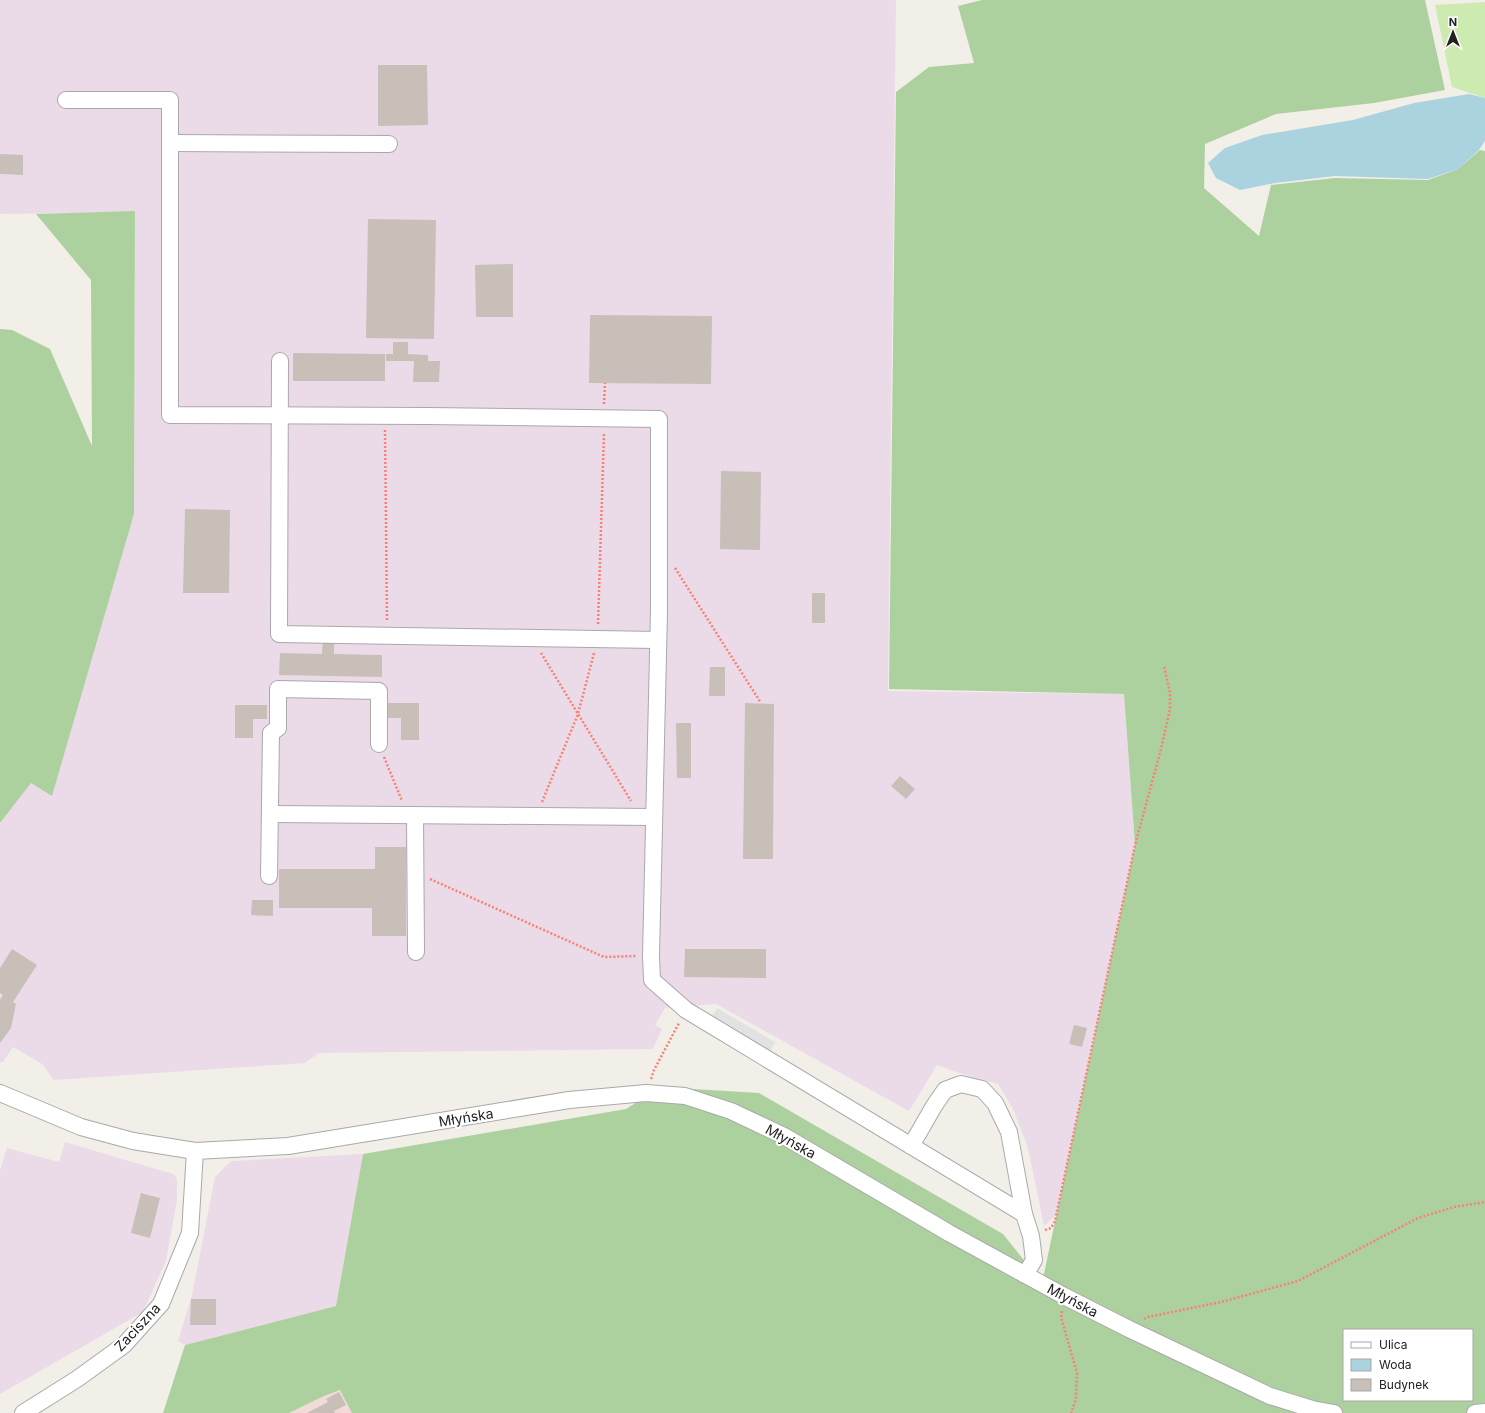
<svg xmlns="http://www.w3.org/2000/svg" width="1485" height="1413" font-family="Inter,sans-serif">
<style>
.commercial{fill:#f2dad9}
.industrial{fill:#ebdbe8}
.grass{fill:#cdebb0}
.forest{fill:#add19e;fill-rule:evenodd}
.parking{fill:#e2e2e2}
.water{fill:#aad3df}
.building{fill:#c7bfb8}
.lines{fill:none;stroke-linecap:round;stroke-linejoin:round}
.minor-casing{stroke:#a9a9a9;stroke-width:18}
.path{stroke:#fa8072;stroke-width:2.5;stroke-dasharray:2 2;stroke-linecap:butt}
.minor{stroke:#fff;stroke-width:16}
.labels{text-anchor:middle;dominant-baseline:central;stroke-width:4;stroke-linejoin:round;paint-order:stroke}
.street-label{font-size:14px;fill:#222;stroke:#fff}
</style>
<rect width="100%" height="100%" fill="#f2efe9"/>
<path class="commercial" d="M380,1376L390,1413H289L324,1396Z"/>
<g class="industrial">
<path d="M0,0H896L888,691L1124,694L1135,845L1057,1214L1044,1226L1028,1148L1013,1109L998,1084L971,1077L937,1065L909,1111L716,1004L665,1008L655,1025L662,1029L653,1049L318,1053L305,1063L54,1080L42,1064L13,1047L2,1063L0,1062V823L31,782L52,795L134,514L135,212L0,214Z"/>
<path d="M65,1142L173,1174L177,1178V1199L166,1261L143,1312L0,1394V1170L7,1148L59,1162Z"/>
<path d="M363,1154L336,1306L185,1345L178,1341L192,1295L215,1177L231,1161Z"/>
</g>
<path class="grass" d="M1485,2V98L1452,87L1435,5Z"/>
<g class="forest">
<path d="M982,0H1425L1445,90L1374,103L1276,114L1205,144L1204,188L1259,236L1271,185L1335,178L1428,180L1458,169L1480,150L1485,151V1413H352L340,1390L324,1396L289,1413H163L185,1345L336,1306L363,1154L626,1109L661,1087L759,1093L1003,1234L1042,1283L1135,845L1124,694L889,689L896,92L929,67L974,63L958,6ZM1344,1330H1472V1400H1344Z"/>
<path d="M135,211L134,514L52,796L31,783L0,823V329L12,330L50,349L92,446L91,280L36,214Z"/>
</g>
<path class="parking" d="M717,1008L775,1042L770,1051L712,1017Z"/>
<path class="water" d="M1469,94L1485,98V141L1479,150L1458,169L1428,179L1335,176L1275,183L1240,190L1216,178L1208,163L1225,148L1262,135L1353,120L1414,103Z"/>
<g class="building">
<path d="M378,65H427L428,125L378,126Z"/>
<path d="M0,154L23,155V175L0,174Z"/>
<path d="M368,219L436,220L434,339L366,338Z"/>
<path d="M513,264V317H476L475,265Z"/>
<path d="M590,315L712,316L711,384L589,383Z"/>
<path d="M393,342H408V354L428,355V361H440L439,382H413L414,361H386V354H393Z"/>
<path d="M293,353L385,354V381H293Z"/>
<path d="M721,471L761,472L760,550L720,549Z"/>
<path d="M185,509L230,510L229,593H183Z"/>
<rect x="812" y="593" width="13" height="30"/>
<path d="M323,636L334,637V654L382,655V677L279,675L280,653L322,654Z"/>
<path d="M710,667H725V696H709Z"/>
<path d="M387,703H419V740H401V718H387Z"/>
<path d="M745,703L774,704L773,859H743Z"/>
<path d="M235,705H267V719H253V738H235Z"/>
<path d="M676,723H691V778H677Z"/>
<path d="M900,776L915,789L906,799L891,786Z"/>
<path d="M375,847H406V936H372V908H279V869H375Z"/>
<path d="M252,900H273V916L251,915Z"/>
<path d="M12,949L37,965L13,1002L16,1004L11,1028L0,1043V1000L3,995L0,993V968Z"/>
<path d="M685,949H766V978L684,977Z"/>
<path d="M1074,1025L1087,1028L1082,1047L1069,1044Z"/>
<path d="M141,1193L160,1198L150,1238L131,1233Z"/>
<path d="M191,1299H216V1325H190Z"/>
<path d="M339,1392L346,1405L334,1411L335,1413H307L328,1402L326,1399Z"/>
</g>
<g class="lines">
<defs>
<g id="minor">
<path d="M66,100H170V415L427,416L659,419V611L651,956L652,980L686,1010L1024,1214L1031,1236L1034,1260L1025,1275"/>
<path d="M170,143L389,144"/>
<path d="M280,361L279,634L658,640"/>
<path d="M270,814L654,817"/>
<path d="M415,815L416,952"/>
<path d="M269,876L271,733L278,728V689L379,691V744"/>
<path d="M0,1093L81,1127L133,1141L195,1151L288,1146L569,1100L646,1093L685,1096L731,1111L784,1136L949,1233L1064,1296L1129,1329L1270,1396L1312,1409L1334,1413"/>
<path d="M911,1146L934,1106L945,1090L961,1084L982,1089L995,1103L1009,1132L1024,1214"/>
<path d="M23,1413L77,1379L124,1345L161,1304L190,1233L195,1151"/>
<path d="M1475,1413L1485,1412"/>
</g>
</defs>
<use href="#minor" class="minor-casing"/>
<g class="path">
<path d="M604,404L605,383"/>
<path d="M385,430L387,621"/>
<path d="M675,568L761,703"/>
<path d="M598,624L604,433"/>
<path d="M541,653L631,801"/>
<path d="M384,757L402,801"/>
<path d="M542,802L578,714L594,653"/>
<path d="M430,879L604,957L637,956"/>
<path d="M651,1079L654,1070L679,1023"/>
<path d="M1045,1230L1051,1228L1055,1221L1135,845L1161,749L1170,709V693L1164,666"/>
<path d="M1062,1311L1061,1317L1077,1373L1076,1399L1071,1413"/>
<path d="M1144,1319L1148,1317L1221,1302L1298,1281L1418,1218L1454,1207L1485,1202"/>
</g>
<use href="#minor" class="minor"/>
</g>
<g class="labels">
<g class="street-label">
<text transform="translate(466 1117) rotate(-9)">Młyńska</text>
<text transform="translate(791 1141) rotate(29)">Młyńska</text>
<text transform="translate(1073 1300) rotate(28)">Młyńska</text>
<text transform="translate(137 1327) rotate(-47)">Zaciszna</text>
</g>
</g>
<rect x="1343" y="1329" width="130" height="72" fill="#ffffff" stroke="#a7a7a7"/>
<rect x="1351" y="1342" width="20" height="6" fill="#ffffff" stroke="#a7a7a7"/>
<text x="1379" y="1349" font-size="12" fill="#222222">Ulica</text>
<rect x="1351" y="1359" width="20" height="12" fill="#aad3df" stroke="#a7a7a7"/>
<text x="1379" y="1369" font-size="12" fill="#222222">Woda</text>
<rect x="1351" y="1379" width="20" height="12" fill="#c7bfb8" stroke="#a7a7a7"/>
<text x="1379" y="1389" font-size="12" fill="#222222">Budynek</text>
<g transform="translate(1453 32)" stroke="#ffffff" stroke-width="3" paint-order="stroke">
<path d="M0-3L7 15L0 10L-7 15Z" fill="#222222"/>
<text y="-6" font-size="11" font-weight="bold" text-anchor="middle" fill="#222222">N</text>
</g>
</svg>
